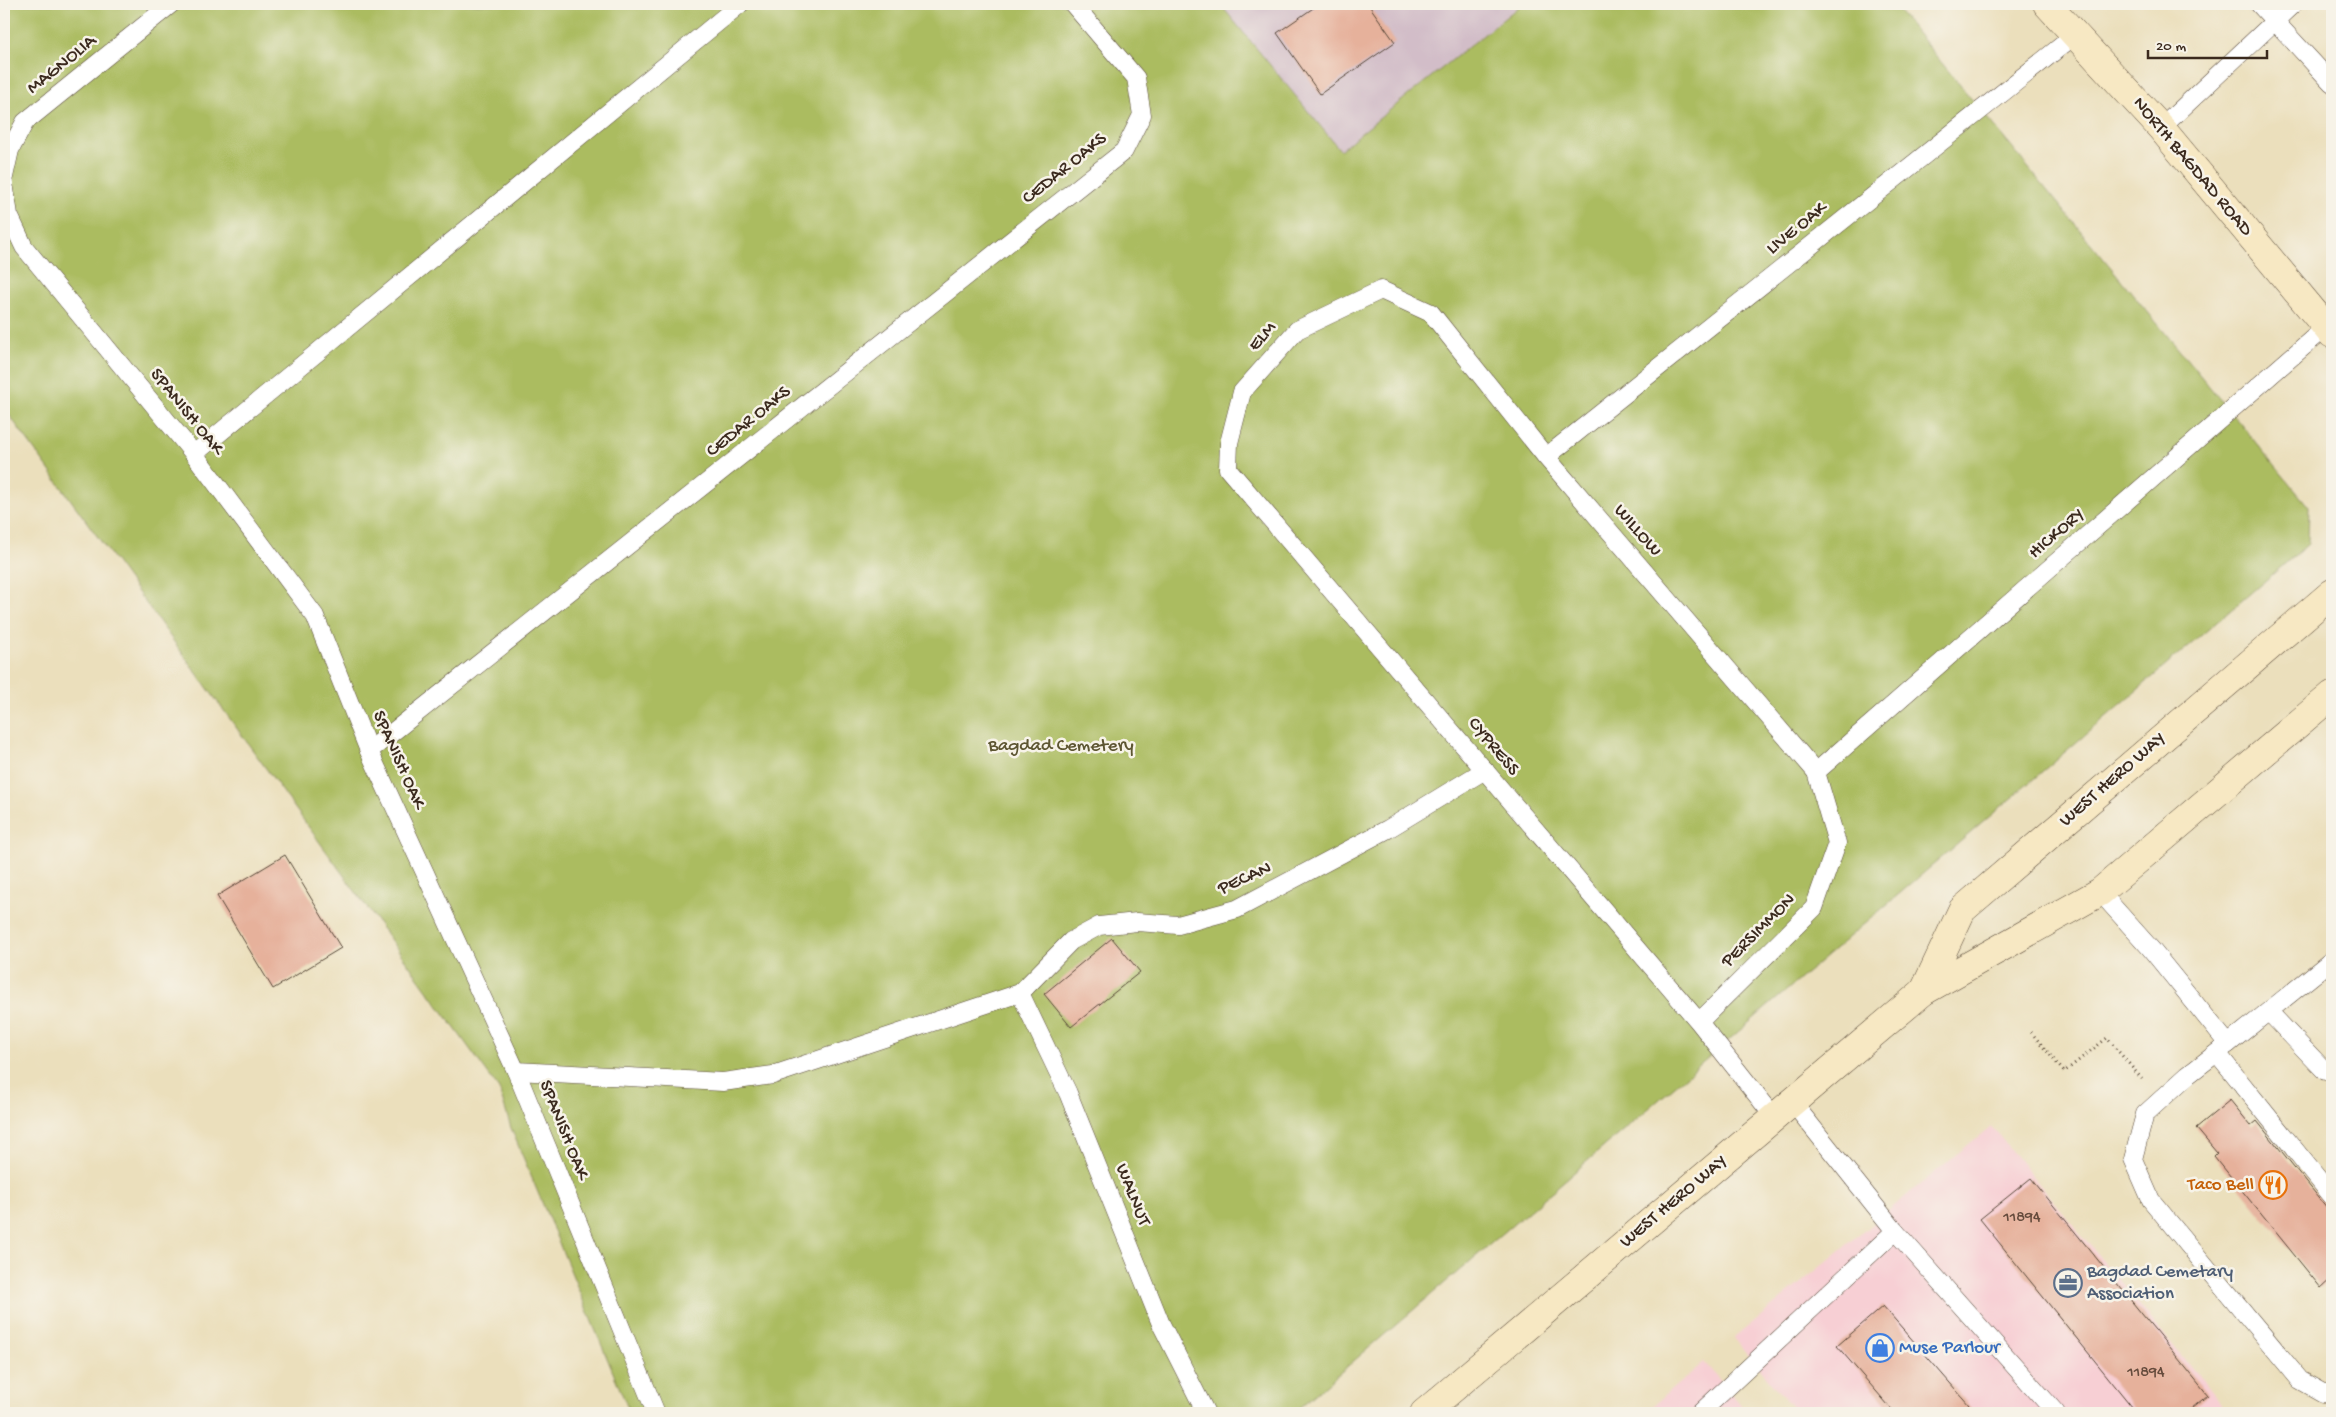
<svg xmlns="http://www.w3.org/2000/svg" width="2336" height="1417" font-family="'Gochi Hand',sans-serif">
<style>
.built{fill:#f7cfd4}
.industrial{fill:#d2bdc8}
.green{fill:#abbc60;stroke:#73733f}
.building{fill:#e6b19b}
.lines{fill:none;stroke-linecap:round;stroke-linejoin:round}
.lane-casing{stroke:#554536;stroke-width:19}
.secondary-casing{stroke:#554536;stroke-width:29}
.path{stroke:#554536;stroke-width:3;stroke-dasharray:1 4;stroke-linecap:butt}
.lane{stroke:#fff;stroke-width:18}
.secondary{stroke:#f7e8c3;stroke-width:28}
.labels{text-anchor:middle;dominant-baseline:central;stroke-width:5;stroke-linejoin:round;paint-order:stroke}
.number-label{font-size:16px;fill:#664c3d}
.street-label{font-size:19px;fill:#3b2a1e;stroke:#f7f3e8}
.park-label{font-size:19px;fill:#5d5632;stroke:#f7f3e8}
.food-label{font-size:19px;fill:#c56008;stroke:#f7f3e8;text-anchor:end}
.service-label{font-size:19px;fill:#4e5e75;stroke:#f7f3e8;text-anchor:start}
.shop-label{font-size:19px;fill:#366cbe;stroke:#f7f3e8;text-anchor:start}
</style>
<rect width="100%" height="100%" fill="#f7f3e8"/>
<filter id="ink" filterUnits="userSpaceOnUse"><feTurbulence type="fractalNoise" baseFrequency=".02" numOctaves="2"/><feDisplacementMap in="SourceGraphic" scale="10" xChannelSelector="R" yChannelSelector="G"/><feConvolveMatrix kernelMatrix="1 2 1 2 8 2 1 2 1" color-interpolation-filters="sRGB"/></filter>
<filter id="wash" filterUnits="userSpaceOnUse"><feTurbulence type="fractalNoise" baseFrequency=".0096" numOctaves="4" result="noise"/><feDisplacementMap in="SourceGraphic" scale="20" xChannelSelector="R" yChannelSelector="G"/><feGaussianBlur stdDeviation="1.12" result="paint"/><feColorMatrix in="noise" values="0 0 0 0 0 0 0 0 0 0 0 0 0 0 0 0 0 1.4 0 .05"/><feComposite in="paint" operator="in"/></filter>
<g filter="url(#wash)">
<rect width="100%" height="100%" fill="#ebdfbc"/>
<g class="built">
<path d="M1991,1126L2229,1413H1797L1734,1338Z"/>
<path d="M1704,1362L1748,1413H1644Z"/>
</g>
<path class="industrial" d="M1220,4H1521L1340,150Z"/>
<path class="green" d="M4,4H1220L1340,150L1522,4H1893L2309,507L2308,544L1293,1413H630L511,1128L499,1089L4,408Z"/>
<g id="blocks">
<g class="building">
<path d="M1319,4H1368L1395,42L1320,94L1277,33Z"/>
<path d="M285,855L341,948L273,989L217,896Z"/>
<path d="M1112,938L1140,972L1071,1027L1044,994Z"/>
<path d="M2230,1100L2251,1126L2257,1121L2332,1214V1278L2321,1288L2214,1156L2217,1153L2196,1128Z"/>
<path d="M2031,1178L2208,1395L2186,1413H2137L1980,1219Z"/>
<path d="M1883,1306L1976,1413H1895L1837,1346Z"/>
</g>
</g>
</g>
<g filter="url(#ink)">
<use href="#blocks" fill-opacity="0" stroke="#554536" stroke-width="1"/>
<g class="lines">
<defs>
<g id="lane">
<path d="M2259,4L2332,83"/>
<path d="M2161,128L2293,4"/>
<path d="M4,177L10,150L25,122L171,4"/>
<path d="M4,183L9,215L24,247L194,454L315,616L369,751L516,1071L656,1413"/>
<path d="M194,454L740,4"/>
<path d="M1546,457L2075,35"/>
<path d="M369,751L1124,151L1142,115L1136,78L1073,4"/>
<path d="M1816,772L2326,327"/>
<path d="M2100,892L2151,949L2228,1044L2188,1075L2145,1114L2133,1159L2151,1200L2300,1380L2323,1393H2332"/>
<path d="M1020,993L1068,1093L1161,1324L1206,1413"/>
<path d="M2270,1013L2325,1071"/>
<path d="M1699,1022L1814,908L1837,843L1816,772L1546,457L1431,313L1381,290L1297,330L1242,392L1229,443L1228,469L1699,1022L1775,1118"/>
<path d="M2228,1044L2332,960"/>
<path d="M2217,1053L2332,1196"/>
<path d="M516,1071L723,1082L773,1075L1020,993L1071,941L1099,926L1137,922L1178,925L1237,909L1388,829L1485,770"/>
<path d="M1793,1103L1895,1231L2056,1413"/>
<path d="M1700,1413L1895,1231"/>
</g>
<g id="secondary">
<path d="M2047,4L2161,128L2332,334"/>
<path d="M1924,991L1962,910L2332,593"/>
<path d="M1424,1413L1924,991L2100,892L2332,695"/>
</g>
</defs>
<use href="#lane" class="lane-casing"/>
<use href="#secondary" class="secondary-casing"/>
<path class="path" d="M2031,1032L2064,1072L2107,1038L2142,1079"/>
<use href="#lane" class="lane"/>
<use href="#secondary" class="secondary"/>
</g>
</g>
<defs>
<symbol id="restaurant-ring" viewBox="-11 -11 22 22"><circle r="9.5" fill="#f7f3e8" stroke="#e8710a" stroke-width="1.5"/><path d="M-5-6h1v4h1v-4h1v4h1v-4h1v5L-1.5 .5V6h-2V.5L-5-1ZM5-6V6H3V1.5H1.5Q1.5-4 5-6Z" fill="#e8710a"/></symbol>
<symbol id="office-ring" viewBox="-11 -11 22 22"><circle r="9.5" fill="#f7f3e8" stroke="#5c6f8a" stroke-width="1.5"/><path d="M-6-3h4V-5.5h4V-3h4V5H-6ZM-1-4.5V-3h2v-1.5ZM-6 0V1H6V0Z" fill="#5c6f8a"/></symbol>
<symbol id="shop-ring" viewBox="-11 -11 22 22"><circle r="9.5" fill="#f7f3e8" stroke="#3f7fe0" stroke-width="1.5"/><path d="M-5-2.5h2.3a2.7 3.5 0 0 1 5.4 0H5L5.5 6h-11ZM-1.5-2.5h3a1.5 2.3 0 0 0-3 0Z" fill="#3f7fe0"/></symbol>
</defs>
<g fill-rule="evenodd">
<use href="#restaurant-ring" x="2257" y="1169" width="32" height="32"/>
<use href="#office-ring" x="2052" y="1267" width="32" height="32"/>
<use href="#shop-ring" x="1864" y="1332" width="32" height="32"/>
</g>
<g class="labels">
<g class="number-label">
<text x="2022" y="1218">11894</text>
<text x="2146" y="1373">11894</text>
</g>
<g class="street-label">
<text transform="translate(62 65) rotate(-39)">MAGNOLIA</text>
<text transform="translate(2192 167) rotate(50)">NORTH BAGDAD ROAD</text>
<text transform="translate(1065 169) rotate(-39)">CEDAR OAKS</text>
<text transform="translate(1797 229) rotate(-39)">LIVE OAK</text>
<text transform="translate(1263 337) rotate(-48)">ELM</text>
<text transform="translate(186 412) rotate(51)">SPANISH OAK</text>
<text transform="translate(749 422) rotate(-39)">CEDAR OAKS</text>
<text transform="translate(1637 531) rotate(49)">WILLOW</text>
<text transform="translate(2057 534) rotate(-41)">HICKORY</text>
<text transform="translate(1493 747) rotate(50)">CYPRESS</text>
<text transform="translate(398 760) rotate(66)">SPANISH OAK</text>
<text transform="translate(2113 780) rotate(-41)">WEST HERO WAY</text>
<text transform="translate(1245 879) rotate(-24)">PECAN</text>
<text transform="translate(1759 931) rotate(-45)">PERSIMMON</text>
<text transform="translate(563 1130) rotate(68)">SPANISH OAK</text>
<text transform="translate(1132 1195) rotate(68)">WALNUT</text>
<text transform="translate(1674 1202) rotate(-40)">WEST HERO WAY</text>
</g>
<g class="park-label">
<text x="1061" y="746">Bagdad Cemetery</text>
</g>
<g class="food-label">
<text x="2254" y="1185">Taco Bell</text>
</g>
<g class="service-label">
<text x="2087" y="1272">Bagdad Cemetary<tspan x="2087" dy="22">Association</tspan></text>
</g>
<g class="shop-label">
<text x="1899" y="1348">Muse Parlour</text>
</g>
</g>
<rect width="2336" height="1417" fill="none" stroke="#f7f3e8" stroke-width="20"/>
<path d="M2148 50v8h119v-8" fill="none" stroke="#3b2a1e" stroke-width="2.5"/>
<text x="2156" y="50" font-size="15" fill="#3b2a1e" stroke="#f7f3e8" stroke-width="4" paint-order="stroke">20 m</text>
</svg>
